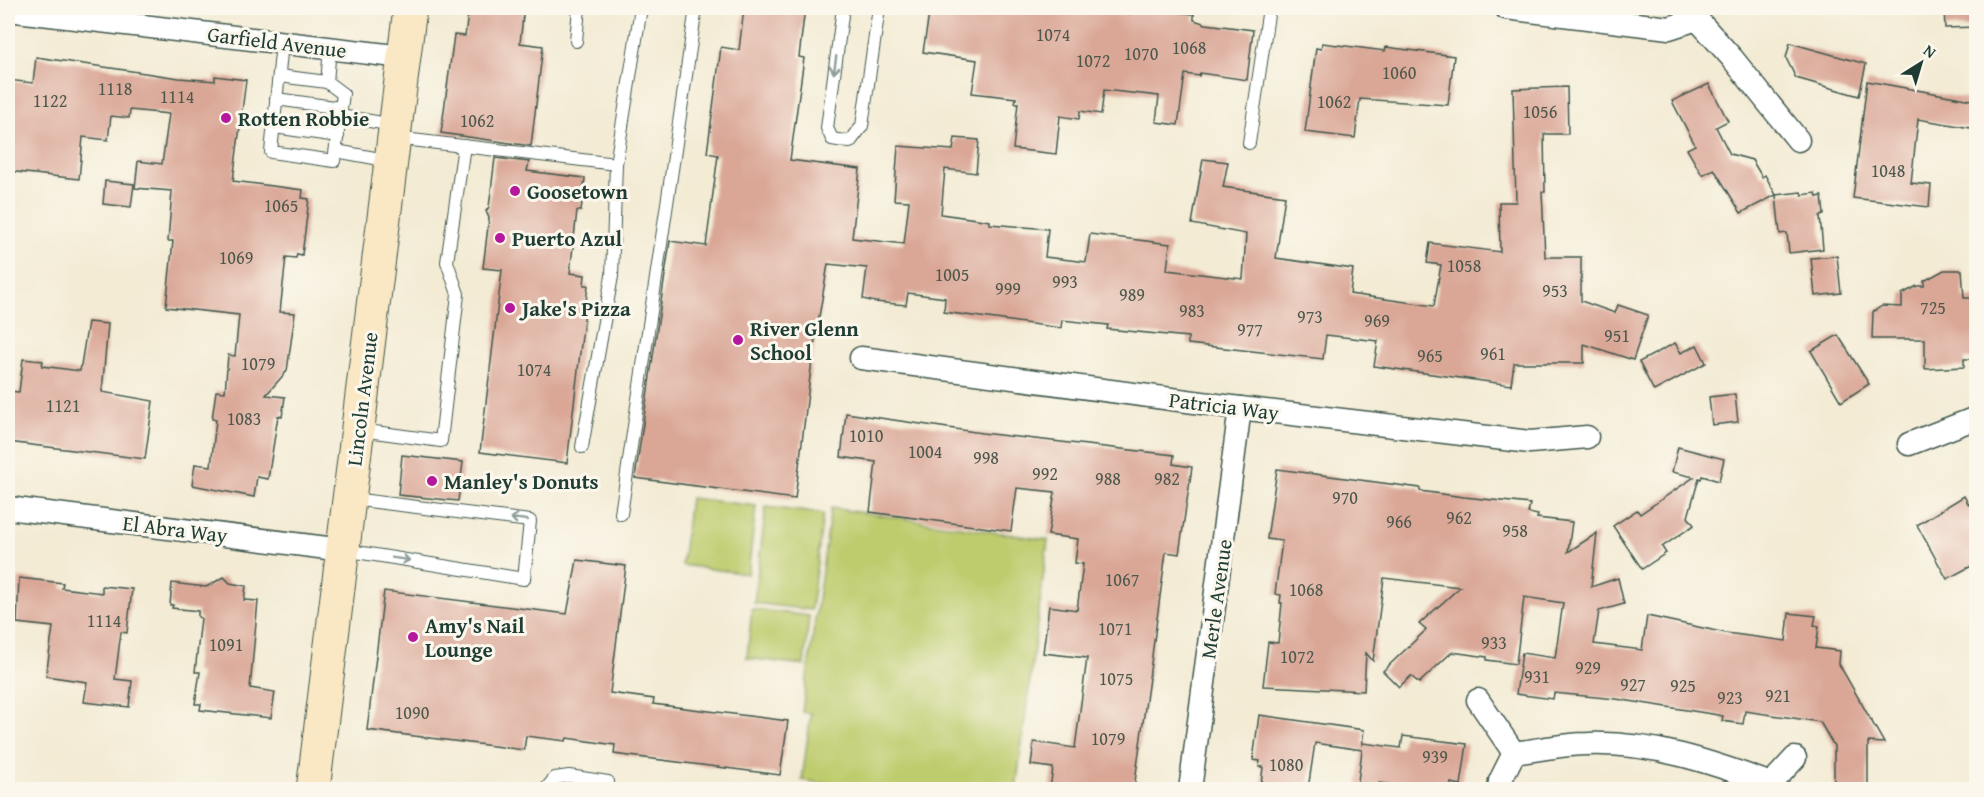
<svg xmlns="http://www.w3.org/2000/svg" width="1984" height="797" font-family="'Gentium Book Plus',serif">
<style>
.green{fill:#becc6d;stroke:#6e8450;stroke-width:1.5}
.building{fill:#daa797}
.lines{fill:none;stroke-linecap:round;stroke-linejoin:round}
.lane-casing{stroke:#3f574c;stroke-width:14}
.street-casing{stroke:#3f574c;stroke-width:25}
.secondary-casing{stroke:#3f574c;stroke-width:35}
.lane{stroke:#fff;stroke-width:12}
.street{stroke:#fff;stroke-width:22}
.secondary{stroke:#fae7c3;stroke-width:33}
.oneway{stroke:#8f9e9a}
.poi-dot{fill:#b5179e;stroke:#fbf7ec;stroke-width:2}
.labels{text-anchor:middle;dominant-baseline:central;stroke-width:6;stroke-linejoin:round;paint-order:stroke}
.number-label{font-size:18px;fill:#4e584d}
.street-label{font-size:21px;fill:#1f3d34;stroke:#fbf7ec}
.poi-label{font-size:21px;font-weight:bold;fill:#1f3d34;stroke:#fbf7ec;text-anchor:start}
</style>
<rect width="100%" height="100%" fill="#fbf7ec"/>
<filter id="ink" filterUnits="userSpaceOnUse"><feTurbulence type="fractalNoise" baseFrequency=".0167" numOctaves="2"/><feDisplacementMap in="SourceGraphic" scale="12" xChannelSelector="R" yChannelSelector="G"/><feConvolveMatrix kernelMatrix="1 2 1 2 8 2 1 2 1" color-interpolation-filters="sRGB"/></filter>
<filter id="wash" filterUnits="userSpaceOnUse"><feTurbulence type="fractalNoise" baseFrequency=".008" numOctaves="4" result="noise"/><feDisplacementMap in="SourceGraphic" scale="24" xChannelSelector="R" yChannelSelector="G"/><feGaussianBlur stdDeviation="1.35" result="paint"/><feColorMatrix in="noise" values="0 0 0 0 0 0 0 0 0 0 0 0 0 0 0 0 0 1.4 0 .05"/><feComposite in="paint" operator="in"/></filter>
<g filter="url(#wash)">
<rect width="100%" height="100%" fill="#f3ebd4"/>
<g class="green">
<path d="M690,498L756,506L748,574L682,565Z"/>
<path d="M766,507L823,514L811,610L754,603Z"/>
<path d="M831,508L1048,540L1016,789H860L802,780L811,713L802,712Z"/>
<path d="M752,609L809,616L804,665L747,658Z"/>
</g>
<g id="blocks">
<g class="building">
<path d="M474,8H524L520,43L543,46L531,146L441,133L454,35L465,36L468,14H473Z"/>
<path d="M744,8H805L799,57L804,58L790,160L860,169L852,238L904,244L909,201L894,200L898,146L953,150L955,138L979,140L976,173L945,169L941,214L990,221V224L1048,229L1045,257L1086,262L1090,234L1170,244L1167,270L1243,279L1246,234L1192,224L1203,159L1228,162L1223,187L1285,196L1276,258L1353,269L1350,294L1434,306L1441,265L1427,263L1430,243L1500,252L1499,202H1516L1513,89L1567,87L1568,134H1544L1545,192H1542L1545,257H1581V301L1615,313L1618,305L1648,315L1633,360L1584,344V363H1514L1511,385L1374,366L1378,341L1326,335L1323,359L1188,344V337L1107,329L1108,325L1062,320L1061,328L944,312L945,298L908,293L906,305L875,302L863,299L867,268L828,264L813,352L795,499L635,478L670,241L706,246L718,155L707,153L721,47L739,50Z"/>
<path d="M930,8H1080L1131,14L1132,8H1158V10L1194,14V20L1206,24L1253,30L1247,80L1200,73L1199,76L1185,74L1178,125L1156,122L1159,96L1104,90L1101,114L1080,111L1079,119L1060,116L1056,154L1013,149L1018,103H1015L1016,98L972,93L977,60L923,52Z"/>
<path d="M1944,8H1977V27L1945,28Z"/>
<path d="M1322,43L1385,51L1386,47L1454,56L1448,105L1360,99L1355,138L1305,132L1316,48L1321,49Z"/>
<path d="M1790,43L1866,64L1859,96L1796,78L1786,58Z"/>
<path d="M36,57L179,78L215,81V76L246,80L233,181L303,190L302,198L309,199L302,255L297,254L296,258L286,257L280,312L295,313L287,371L266,395L285,397L282,417L278,416L268,479L257,477L254,497L192,485L195,464L211,466L216,420L212,419L216,391L225,392L228,355L235,356L239,315L166,307L173,241H168L172,191L135,188L138,161L162,164L169,114L130,110L129,118L111,116L108,140L83,137L79,179L8,171V80L33,83Z"/>
<path d="M1867,81L1977,101V129L1918,119L1911,183L1931,185L1929,207L1853,198Z"/>
<path d="M1709,84L1728,121L1716,127L1730,154L1752,160L1762,177L1765,175L1776,195L1741,213L1714,169L1702,175L1687,149L1695,145L1672,101Z"/>
<path d="M495,158L529,162L527,171L585,178L581,211H577L570,273L585,275L584,285H588L567,463L480,452L502,270L483,268L489,218L486,211L489,207Z"/>
<path d="M105,181L134,184L131,207L103,204Z"/>
<path d="M1801,192L1802,195L1816,193L1817,197L1822,196L1824,215L1820,216L1823,249L1789,253L1787,233L1780,234L1776,195Z"/>
<path d="M1837,256L1841,293L1815,296L1811,258Z"/>
<path d="M1944,270H1962L1964,298H1977V359H1964V367L1925,369V339H1872L1873,312L1882,306L1902,307V294L1917,286H1924V281Z"/>
<path d="M88,322L108,324L102,392L153,401L145,459L8,442V391L19,392L23,359L43,361L42,366L80,371Z"/>
<path d="M1838,335L1869,384L1841,402L1811,351Z"/>
<path d="M1675,343L1681,353L1697,345L1706,363L1654,391L1639,362Z"/>
<path d="M1735,394L1738,422L1712,425L1709,397Z"/>
<path d="M846,413L982,433L1174,455L1173,464L1192,467L1179,554L1166,552L1134,789H1050L1053,768L1031,765L1034,742L1075,748L1087,658L1043,653L1049,606L1077,610L1083,564L1075,563L1078,539L1048,535L1055,492L1017,488L1011,531L870,512L876,462L841,457Z"/>
<path d="M1678,447L1724,459L1719,481L1702,476L1701,479L1699,478L1688,517L1694,525L1662,547L1666,553L1642,569L1613,526L1637,510L1640,514L1694,477L1672,472Z"/>
<path d="M402,455L463,462L458,501L398,495Z"/>
<path d="M1277,469L1420,488V491L1464,497L1530,504L1528,513L1538,515L1537,518L1572,522L1568,552L1597,533L1591,587L1618,578L1624,604L1599,611L1594,644L1642,650L1647,616L1726,633L1786,641L1789,613L1816,616L1814,625L1819,626L1816,648L1840,651L1839,664L1884,743L1868,742V789H1834V746L1820,722L1745,711L1743,724L1722,721L1723,716L1712,714L1616,699L1554,693L1553,699L1516,694L1522,653L1555,658L1563,603L1524,597L1516,664L1487,660V657L1452,652L1419,683L1411,676L1399,687L1383,671L1426,630L1419,624L1460,587L1384,578L1373,661L1366,653L1364,691L1263,686L1268,642L1278,643L1282,603H1280L1281,595L1275,594L1282,541L1267,539Z"/>
<path d="M1964,496L1969,505L1977,500V563L1947,579L1917,525Z"/>
<path d="M577,560L626,566L610,693L654,699L653,704L788,721L780,775L614,754L615,745L567,738L566,741L526,736L524,750L367,730L384,591L567,614Z"/>
<path d="M224,577L230,583L246,586L244,600L258,601L250,688L275,692L271,718L200,710L201,704H195L200,672H195L201,618L198,617V611L172,608L173,605H170L172,583L206,587Z"/>
<path d="M19,578L63,583L62,588L102,593V586L132,589L127,633L121,632L115,679L132,681L129,707L84,702L87,682L46,676L53,627L17,623Z"/>
<path d="M1259,715L1364,730L1362,746L1363,743L1401,748L1403,736L1467,744L1461,785L1451,783L1450,789H1425L1379,783L1378,789H1357L1362,750L1315,743L1308,789L1261,784L1263,767H1259L1260,761L1253,760Z"/>
</g>
</g>
</g>
<g filter="url(#ink)">
<use href="#blocks" fill-opacity="0" stroke="#3f574c" stroke-width="1.5"/>
<g class="lines">
<defs>
<g id="lane">
<path d="M843,8L827,128L832,139L850,142L862,126L879,8"/>
<path d="M576,41L579,8"/>
<path d="M282,43L271,152L334,161L340,116L394,125"/>
<path d="M330,48L327,82L343,94L340,116"/>
<path d="M279,76L327,82"/>
<path d="M276,99L341,108"/>
<path d="M274,127L338,136"/>
<path d="M395,138L616,164L612,276L582,447"/>
<path d="M1249,143L1269,8"/>
<path d="M336,151L391,161"/>
<path d="M616,164L641,8"/>
<path d="M360,430L441,441L458,294L447,262L464,146"/>
<path d="M621,514L696,8"/>
<path d="M344,550L524,579L530,521L352,499"/>
<path d="M545,790L555,778L569,776L608,782V790"/>
</g>
<g id="street">
<path d="M1506,8L1669,28L1697,19L1699,8"/>
<path d="M8,10L403,57"/>
<path d="M1697,19L1732,58L1798,140"/>
<path d="M861,358L1240,408L1530,442L1587,437"/>
<path d="M1909,444L1976,418"/>
<path d="M8,508L343,550"/>
<path d="M1478,700L1514,753"/>
<path d="M1514,753C1538,750 1563,744 1588,744C1652,742 1711,762 1771,784"/>
<path d="M1190,790L1240,408"/>
<path d="M1499,790L1500,781L1514,753"/>
<path d="M1771,790V784L1795,758"/>
</g>
<path id="secondary" d="M313,790L410,8"/>
</defs>
<use href="#lane" class="lane-casing"/>
<use href="#street" class="street-casing"/>
<use href="#secondary" class="secondary-casing"/>
<use href="#lane" class="lane"/>
<use href="#street" class="street"/>
<use href="#secondary" class="secondary"/>
</g>
<defs><path id="oneway-shaft" d="M-6 0H5M1.5-3L5.5 0L1.5 3" fill="none" stroke-width="1.6" stroke-linecap="round" stroke-linejoin="round" transform="scale(1.5)"/></defs>
<g class="oneway">
<use href="#oneway-shaft" transform="translate(835 65) rotate(98)"/>
<use href="#oneway-shaft" transform="translate(519 519) rotate(-173)"/>
<use href="#oneway-shaft" transform="translate(401 559) rotate(9)"/>
</g>
</g>
<g class="poi-dot">
<circle cx="226" cy="118" r="6"/>
<circle cx="515" cy="191" r="6"/>
<circle cx="500" cy="238" r="6"/>
<circle cx="510" cy="308" r="6"/>
<circle cx="738" cy="340" r="6"/>
<circle cx="432" cy="481" r="6"/>
<circle cx="413" cy="637" r="6"/>
</g>
<g class="labels">
<g class="number-label">
<text x="1053" y="34">1074</text>
<text x="1189" y="47">1068</text>
<text x="1141" y="53">1070</text>
<text x="1093" y="60">1072</text>
<text x="1399" y="72">1060</text>
<text x="115" y="88">1118</text>
<text x="177" y="96">1114</text>
<text x="50" y="100">1122</text>
<text x="1334" y="101">1062</text>
<text x="1540" y="111">1056</text>
<text x="477" y="120">1062</text>
<text x="1888" y="170">1048</text>
<text x="281" y="205">1065</text>
<text x="236" y="257">1069</text>
<text x="1464" y="265">1058</text>
<text x="952" y="274">1005</text>
<text x="1065" y="281">993</text>
<text x="1008" y="288">999</text>
<text x="1555" y="290">953</text>
<text x="1132" y="294">989</text>
<text x="1933" y="307">725</text>
<text x="1192" y="310">983</text>
<text x="1310" y="316">973</text>
<text x="1377" y="320">969</text>
<text x="1250" y="329">977</text>
<text x="1617" y="335">951</text>
<text x="1493" y="353">961</text>
<text x="1430" y="355">965</text>
<text x="258" y="363">1079</text>
<text x="534" y="369">1074</text>
<text x="63" y="405">1121</text>
<text x="244" y="418">1083</text>
<text x="866" y="435">1010</text>
<text x="925" y="451">1004</text>
<text x="986" y="457">998</text>
<text x="1045" y="473">992</text>
<text x="1108" y="478">988</text>
<text x="1167" y="478">982</text>
<text x="1345" y="497">970</text>
<text x="1459" y="517">962</text>
<text x="1399" y="521">966</text>
<text x="1515" y="530">958</text>
<text x="1122" y="579">1067</text>
<text x="1306" y="589">1068</text>
<text x="104" y="620">1114</text>
<text x="1115" y="628">1071</text>
<text x="1494" y="642">933</text>
<text x="226" y="644">1091</text>
<text x="1297" y="656">1072</text>
<text x="1588" y="667">929</text>
<text x="1537" y="676">931</text>
<text x="1116" y="678">1075</text>
<text x="1633" y="684">927</text>
<text x="1683" y="685">925</text>
<text x="1778" y="695">921</text>
<text x="1730" y="697">923</text>
<text x="412" y="712">1090</text>
<text x="1108" y="738">1079</text>
<text x="1435" y="756">939</text>
<text x="1286" y="764">1080</text>
</g>
<g class="street-label">
<text transform="translate(277 42) rotate(7)">Garfield Avenue</text>
<text transform="translate(362 399) rotate(-83)">Lincoln Avenue</text>
<text transform="translate(1224 406) rotate(7)">Patricia Way</text>
<text transform="translate(175 529) rotate(7)">El Abra Way</text>
<text transform="translate(1216 599) rotate(-82)">Merle Avenue</text>
</g>
<g class="poi-label">
<text x="238" y="118">Rotten Robbie</text>
<text x="527" y="191">Goosetown</text>
<text x="512" y="238">Puerto Azul</text>
<text x="522" y="308">Jake's Pizza</text>
<text x="750" y="328">River Glenn<tspan x="750" dy="24">School</tspan></text>
<text x="444" y="481">Manley's Donuts</text>
<text x="425" y="625">Amy's Nail<tspan x="425" dy="24">Lounge</tspan></text>
</g>
</g>
<rect width="1984" height="797" fill="none" stroke="#fbf7ec" stroke-width="30"/>
<g transform="translate(1921 63) rotate(37)" stroke="#fbf7ec" stroke-width="4.5" paint-order="stroke">
<path d="M0-4.5L10 22L0 15L-10 22Z" fill="#1f3d34"/>
<text y="-9" font-size="16" font-weight="bold" text-anchor="middle" fill="#1f3d34">N</text>
</g>
</svg>
